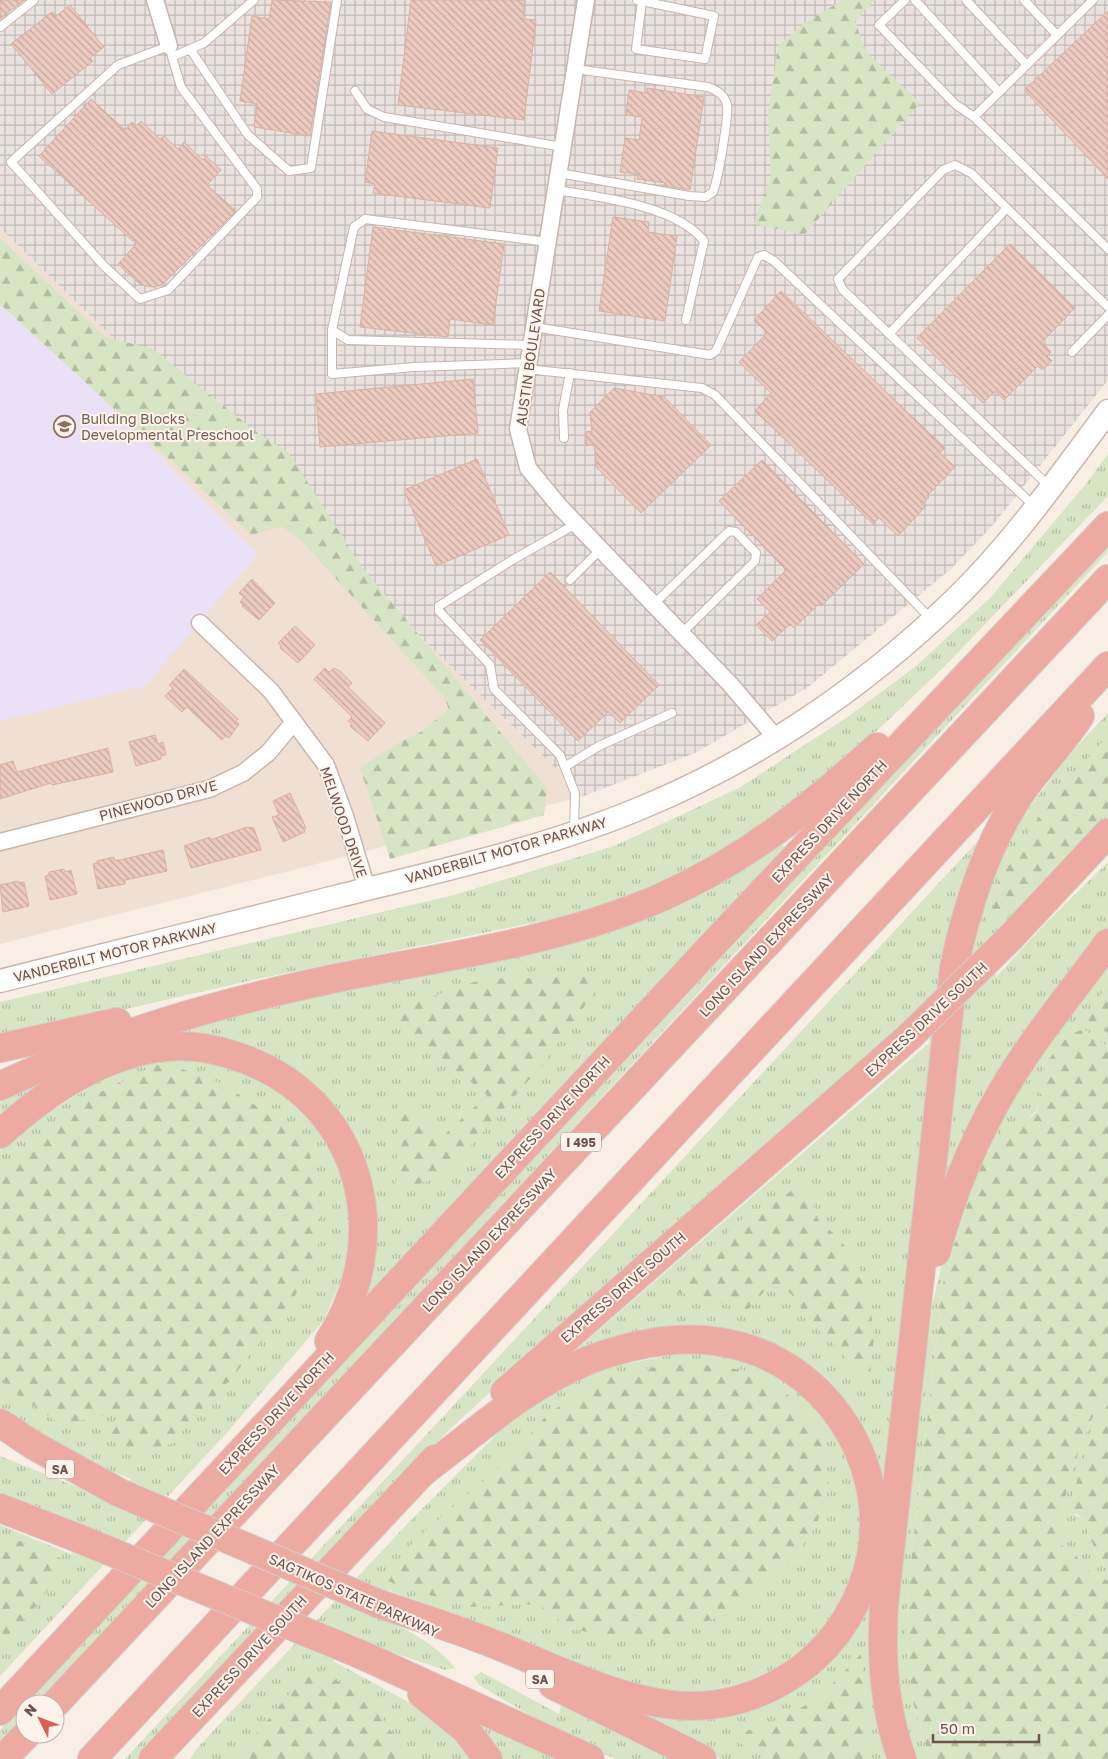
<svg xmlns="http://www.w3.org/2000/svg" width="1108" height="1759" font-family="'Golos Text',sans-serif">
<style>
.residential{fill:#f0dfd3}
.industrial{fill:url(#industrial-grid)}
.education{fill:#ebe1f6}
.grass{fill:url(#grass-tufts)}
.forest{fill:url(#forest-firs)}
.building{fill:url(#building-back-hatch);stroke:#ddafa1}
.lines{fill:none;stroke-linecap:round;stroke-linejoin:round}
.lane-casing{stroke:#c9b5ac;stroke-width:10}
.street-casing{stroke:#c9b5ac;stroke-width:19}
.secondary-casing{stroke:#ceb6ad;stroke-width:25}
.highway-casing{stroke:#d4ccca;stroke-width:30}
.lane{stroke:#fff;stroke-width:8}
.street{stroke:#fff;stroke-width:16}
.secondary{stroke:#fff;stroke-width:22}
.highway{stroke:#edaaa1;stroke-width:28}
.highway-bridge-casing{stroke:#d4ccca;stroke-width:30;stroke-linecap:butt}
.highway-bridge{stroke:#edaaa1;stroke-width:28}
.labels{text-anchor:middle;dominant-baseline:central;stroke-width:4;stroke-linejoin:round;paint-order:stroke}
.shield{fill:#fdf3ea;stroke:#9a847c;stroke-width:1}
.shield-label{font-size:12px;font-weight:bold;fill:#6f544d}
.street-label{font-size:14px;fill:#6f544d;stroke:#fdf3ea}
.education-label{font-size:14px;fill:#785e54;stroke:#fdf3ea;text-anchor:start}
</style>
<defs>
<pattern id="industrial-grid" width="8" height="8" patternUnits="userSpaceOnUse" patternTransform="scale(1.25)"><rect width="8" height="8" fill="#eae2de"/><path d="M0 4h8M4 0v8" fill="none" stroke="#c2bab6"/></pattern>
<pattern id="grass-tufts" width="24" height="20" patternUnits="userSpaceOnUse" patternTransform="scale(1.25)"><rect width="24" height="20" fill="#d7e5c4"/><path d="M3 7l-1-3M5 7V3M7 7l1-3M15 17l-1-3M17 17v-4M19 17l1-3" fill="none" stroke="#b3bca1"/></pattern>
<pattern id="forest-firs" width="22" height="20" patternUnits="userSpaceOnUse" patternTransform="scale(1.25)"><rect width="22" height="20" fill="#d7e5c4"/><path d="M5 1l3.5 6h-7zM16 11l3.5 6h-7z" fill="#b3bca1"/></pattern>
<pattern id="building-back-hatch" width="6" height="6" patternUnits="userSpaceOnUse" patternTransform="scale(1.25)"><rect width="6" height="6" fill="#eccabf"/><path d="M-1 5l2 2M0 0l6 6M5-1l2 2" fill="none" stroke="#c3a79d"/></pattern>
</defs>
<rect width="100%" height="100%" fill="#f9eee4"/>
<path class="residential" d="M0,228L584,796L0,944Z"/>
<path class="industrial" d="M0,0H1108V380L993,525L952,568L807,688L695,753L584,796L0,228Z"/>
<path class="education" d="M0,297L258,554L145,686L0,721Z"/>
<g class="grass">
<path d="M1108,454V496L945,666L802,802L720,856L640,893L577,914L257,979L0,1038V1002L454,895L614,846L739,788L849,716L915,667L990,598L1085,485Z"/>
<path d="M1108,544V552L38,1704H25V1718L0,1745V1730Z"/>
<path d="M1108,713V823L1000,936L996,977L1044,925L1108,862V938L942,1191L972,940L996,866L1025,813L1069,755Z"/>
<path d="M990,828L970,872L876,1634L868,1651L877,1654L895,1759H720L630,1714L634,1704L765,1699L879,1571L839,1398L724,1335L572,1357L576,1350L929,1043L936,1001L561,1327L448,1431L138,1759H125Z"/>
<path d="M779,843L786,847L366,1300L362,1299L375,1222L299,1078L133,1047L0,1125V1098L216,1014L468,962Z"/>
<path d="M1108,960V984L1085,1019L1108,1033V1047L1083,1029L1040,1082V1103L1036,1111L1025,1121L1004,1125L977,1174L943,1283L911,1561L906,1634L913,1702L930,1759H911L890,1671L904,1506L933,1302L948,1237L996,1126L1051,1036Z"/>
<path d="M166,1057L228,1062L288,1093L334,1144L351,1202L345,1271L324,1320L224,1436L0,1676V1525L71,1554L81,1529L0,1499V1456L120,1504L131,1479L98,1466L29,1433L0,1409V1151L11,1137L107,1076Z"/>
<path d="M689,1351L759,1362L797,1385L839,1429L860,1483L865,1540L851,1590L816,1642L759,1681L685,1694L636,1686L388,1590L377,1614C404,1629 436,1643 455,1668L445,1670L343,1636L333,1661L447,1723L477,1759H190L197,1748L412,1519L511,1420L592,1371Z"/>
<path d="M1108,1396V1405L1098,1417L1075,1515L1084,1519L1096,1553L1108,1571V1581L1086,1569L1072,1550L1059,1544C1059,1506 1078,1449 1094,1414C1097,1408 1103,1402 1108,1396Z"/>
<path d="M481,1672L559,1714L562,1701L687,1759H615L551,1728L479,1685L474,1677Z"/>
<path d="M484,1720L570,1759H495L476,1731Z"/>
</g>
<g class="forest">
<path d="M843,0H875L855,21L866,52L920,103L804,235L754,224L771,174L768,115L778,46L804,23Z"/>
<path d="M0,238L105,337L153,349L255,431L289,453L361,566L547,788L544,815L390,859L360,768L398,743L421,732L449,709L443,696L300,539L281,526L252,535L0,304Z"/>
<path d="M1108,735V811L999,927L989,923L1001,869L1046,808Z"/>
<path d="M606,976L543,1064L445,1175L396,1192L398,1101L440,1139L487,1095L384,1013L483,979Z"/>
<path d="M1108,984V1033L1084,1019Z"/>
<path d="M1083,1029L1108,1047V1396C1103,1402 1097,1408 1094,1414C1078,1449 1059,1506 1059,1544L1072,1550L1086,1569L1108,1581V1759H930L913,1702L906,1634L911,1561L943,1283L977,1174L1004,1124C1016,1122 1028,1122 1036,1112C1043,1103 1038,1091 1040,1081C1046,1060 1062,1036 1083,1029Z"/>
<path d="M163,1062L223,1084L276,1119L309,1153L322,1194L318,1246L296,1294L232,1378L171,1444L136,1454L108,1437L121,1411L61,1425L8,1387L0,1376V1180L14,1157L57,1121L107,1088Z"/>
<path d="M799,1187L808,1194L819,1221L840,1239L867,1282L874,1337L869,1385L834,1345L803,1315L798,1300L786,1290L767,1288L747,1311L705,1297L665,1291L684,1271L747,1215Z"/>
<path d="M685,1361L747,1371L788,1395L823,1433L829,1487L816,1526L785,1571L724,1615L651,1642L570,1629L539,1604L466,1607L381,1579L419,1536L505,1462L547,1415L599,1379Z"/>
<path d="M1108,1405V1571L1096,1553L1084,1519L1068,1508L1098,1417Z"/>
<path d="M0,1533L70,1562L19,1627L0,1641Z"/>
<path d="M861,1654L869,1716L866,1746L873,1759H771L737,1742L747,1731L782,1718L819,1698Z"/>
<path d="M312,1667L369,1699L410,1759H235Z"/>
</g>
<g class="building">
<path d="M0,0H24L0,19Z"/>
<path d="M272,0L331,2L310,136L254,127L257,104L240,101L252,16L269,19Z"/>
<path d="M411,0H525L523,19L536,20L524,120L398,105Z"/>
<path d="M70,5L104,47L90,58L93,61L52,94L11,44L52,12L55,17Z"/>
<path d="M1108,11V179L1024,90Z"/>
<path d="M647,88L704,97L690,190L666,186V183L637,179L638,174L620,172L625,138L639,140L642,117L626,115L629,90L647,93Z"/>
<path d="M91,99L125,130L132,122L136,126L141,121L160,139L164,136L178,149L184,142L203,160L206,156L221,170L207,185L236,211L162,285L153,287L141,285L118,264L136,244L39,156Z"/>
<path d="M372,131L498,148L490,208L373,193L375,184L365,182Z"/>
<path d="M613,217L649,222L648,232L677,236L665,321L599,311Z"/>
<path d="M373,227L504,244L493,325L450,319L448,337L360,327Z"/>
<path d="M1010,244L1075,308L1042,342L1051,352L1047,356L1052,361L1042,370L1038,366L1004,400L995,391L983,403L917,338Z"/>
<path d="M781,291L945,448L940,453L955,467L927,496L929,497L922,505L925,507L898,536L879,518L873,524L755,411L771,393L739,362L767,333L754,320Z"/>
<path d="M473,379L478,433L320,447L316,394Z"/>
<path d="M614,388L664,397L711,445L641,513L597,468L594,444L586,446V432L592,431L590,412Z"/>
<path d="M477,459L509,535L436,566L404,490Z"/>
<path d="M762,460L864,564L821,606L819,604L794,628L790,624L772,641L756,625L770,612L757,599L786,570L719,501Z"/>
<path d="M550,572L659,685L620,723L608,712L578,741L480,640Z"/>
<path d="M252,579L275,603L259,620L242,606L243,605L240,602L244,597L239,593Z"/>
<path d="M295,626L315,645L298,663L280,648L281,646L278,643Z"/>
<path d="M325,668L329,672L334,668L340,671L352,683L348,687L385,723L368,741L350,726L352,725L348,721L352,717L314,679Z"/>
<path d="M184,669L238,719L236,721L239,724L229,738L226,736L222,740L187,707L182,712L165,696L173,688L169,685Z"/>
<path d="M155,735L158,744L163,742L166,755L161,756V759L136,766L129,742Z"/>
<path d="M108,748L113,772L52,785L51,783L0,799V765L13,761L17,772Z"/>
<path d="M290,793L306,828L304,829L305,832L283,842L272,817L279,815L273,801Z"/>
<path d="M247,827L254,828L261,850L191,868L184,846L210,837V840Z"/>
<path d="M163,850L167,871L125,880V884L98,889L93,864L97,863V861L114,857V860H120Z"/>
<path d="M64,869L65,872L71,870L77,894L50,900L45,876L49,875V872Z"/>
<path d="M18,881L19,883L24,882L29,906L3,912L0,885Z"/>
</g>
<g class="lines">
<defs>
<g id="lane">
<path d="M637,0L714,16L705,59L636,49L642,1"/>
<path d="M905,0L879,25L955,104L974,117"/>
<path d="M915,0L999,92"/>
<path d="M966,0L1027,65"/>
<path d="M1024,0L1057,35"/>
<path d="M1093,0L974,117L1108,249"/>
<path d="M0,27L34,0"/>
<path d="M169,46L181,87L257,189V197L168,290L140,299L104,266L11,162L118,65Z"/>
<path d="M190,49L248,135L289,171L311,168L337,0"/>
<path d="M172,57L204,43L254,0"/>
<path d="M355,91L367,109L384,117L563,147"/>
<path d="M559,173L689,196L706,197L713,192C718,180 729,116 727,105C725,95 717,90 708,87L575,69"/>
<path d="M556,190C599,197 676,205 704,241L686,320"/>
<path d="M534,327L710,355L716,351L758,257L764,255L774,261L1033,505"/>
<path d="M332,330V374L414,367L528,363"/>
<path d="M889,334L1006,209"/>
<path d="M531,345L348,340L332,330L354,227L365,219L548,242"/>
<path d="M1072,352L1108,315"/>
<path d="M527,369L702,388L715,395L931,619"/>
<path d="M564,438L563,410L570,373"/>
<path d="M1049,486L842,289L838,279L943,170L955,165L971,173L1108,307"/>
<path d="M570,580L601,549"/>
<path d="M654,604L729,531L736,532L756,553L755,561L682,633"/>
<path d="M566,766L599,746L672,713"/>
<path d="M574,831L575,793L560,755L494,689L490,665L439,611V606L514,559L576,524"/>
</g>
<g id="street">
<path d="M155,0L169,46"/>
<path d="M586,0L518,429L528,468L560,507L730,684L777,739"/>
<path d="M200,623L271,691L326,765L345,816L367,889"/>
<path d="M0,842L209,789L243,773L268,753L294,722"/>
</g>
<path id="secondary" d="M0,981C113,953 226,924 339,896C439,871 541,849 636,810C754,762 862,689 953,601C1012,544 1059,477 1108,411"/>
<g id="highway">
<path d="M1011,937L1108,833"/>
<path d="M0,1048L117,1022"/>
<path d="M0,1086C111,1034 217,1003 337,978C446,956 559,942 662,897C745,860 810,808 877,747"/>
<path d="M0,1134C46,1092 102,1054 165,1047C192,1044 222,1050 247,1060C364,1105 395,1240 329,1341"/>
<path d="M936,1252C950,1201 969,1151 995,1104C1026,1047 1069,996 1108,943"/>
<path d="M505,1392L909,1037"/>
<path d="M0,1423L33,1445L120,1493"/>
<path d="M0,1508L75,1537"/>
<path d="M377,1603C412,1615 447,1626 481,1639C546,1663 625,1707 695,1706C734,1705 771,1691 802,1668C838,1641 862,1600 871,1556C889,1460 824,1361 726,1343C680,1334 632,1344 589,1360C527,1385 476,1432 423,1472"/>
<path d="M362,1655L590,1759"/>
<path d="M553,1685L702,1759"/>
<path d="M422,1694L466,1730L488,1759"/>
<path d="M55,1704L1108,579"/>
<path d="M0,1711L721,936L1108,526"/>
<path d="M3,1759L27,1734"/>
<path d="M92,1759L1108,666"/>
<path d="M153,1759L435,1459"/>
<path d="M902,1759C884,1709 881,1659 884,1606L954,967C967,907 985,849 1018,797C1037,768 1062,744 1080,716"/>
</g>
</defs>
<use href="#lane" class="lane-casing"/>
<use href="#street" class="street-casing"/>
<use href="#secondary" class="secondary-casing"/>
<use href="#highway" class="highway-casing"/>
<use href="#lane" class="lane"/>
<use href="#street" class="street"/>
<use href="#secondary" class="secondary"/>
<use href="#highway" class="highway"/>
<defs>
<g id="highway-bridge">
<path d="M909,1037L1011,937"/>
<path d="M120,1493L377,1603"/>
<path d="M75,1537L362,1655"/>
</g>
</defs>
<use href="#highway-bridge" class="highway-bridge-casing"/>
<use href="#highway-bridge" class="highway-bridge"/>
</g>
<defs>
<symbol id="school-ring" viewBox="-11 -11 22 22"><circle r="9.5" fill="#fdf3ea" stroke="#8d6e63" stroke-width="1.5"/><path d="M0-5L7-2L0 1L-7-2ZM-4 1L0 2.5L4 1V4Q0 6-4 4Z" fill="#8d6e63"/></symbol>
</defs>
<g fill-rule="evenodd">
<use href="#school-ring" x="52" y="414" width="25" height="25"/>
</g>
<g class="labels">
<g class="shield">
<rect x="561" y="1132.5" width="40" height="19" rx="4"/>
<rect x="46" y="1459.5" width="28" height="19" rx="4"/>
<rect x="526" y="1669.5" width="28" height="19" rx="4"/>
</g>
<g class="shield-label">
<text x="581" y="1142">I 495</text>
<text x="60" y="1469">SA</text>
<text x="540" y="1679">SA</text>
</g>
<g class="street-label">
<text transform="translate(530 357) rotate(-82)">AUSTIN BOULEVARD</text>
<text transform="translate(158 800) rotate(-15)">PINEWOOD DRIVE</text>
<text transform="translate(829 821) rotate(-47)">EXPRESS DRIVE NORTH</text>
<text transform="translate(344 822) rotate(71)">MELWOOD DRIVE</text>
<text transform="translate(506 850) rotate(-16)">VANDERBILT MOTOR PARKWAY</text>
<text transform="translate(766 945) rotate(-47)">LONG ISLAND EXPRESSWAY</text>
<text transform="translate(115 952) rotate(-14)">VANDERBILT MOTOR PARKWAY</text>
<text transform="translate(926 1019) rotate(-43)">EXPRESS DRIVE SOUTH</text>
<text transform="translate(552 1117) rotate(-47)">EXPRESS DRIVE NORTH</text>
<text transform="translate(489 1240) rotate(-47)">LONG ISLAND EXPRESSWAY</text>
<text transform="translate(623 1287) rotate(-41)">EXPRESS DRIVE SOUTH</text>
<text transform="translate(276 1413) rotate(-47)">EXPRESS DRIVE NORTH</text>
<text transform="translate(212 1536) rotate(-47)">LONG ISLAND EXPRESSWAY</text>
<text transform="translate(354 1595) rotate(24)">SAGTIKOS STATE PARKWAY</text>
<text transform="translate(249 1656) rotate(-47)">EXPRESS DRIVE SOUTH</text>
</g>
<g class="education-label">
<text x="81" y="418">Building Blocks<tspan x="81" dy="16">Developmental Preschool</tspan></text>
</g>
</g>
<g transform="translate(40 1719) rotate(312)"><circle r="24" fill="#fdf3ea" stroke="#c4b3ab"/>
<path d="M0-4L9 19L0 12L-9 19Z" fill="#d75f56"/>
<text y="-8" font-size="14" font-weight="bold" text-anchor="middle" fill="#6f544d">N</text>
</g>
<path d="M933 1734v8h106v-8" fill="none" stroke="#6f544d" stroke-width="2.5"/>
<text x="940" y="1734" font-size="15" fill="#6f544d" stroke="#fdf3ea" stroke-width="4" paint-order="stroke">50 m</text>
</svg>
